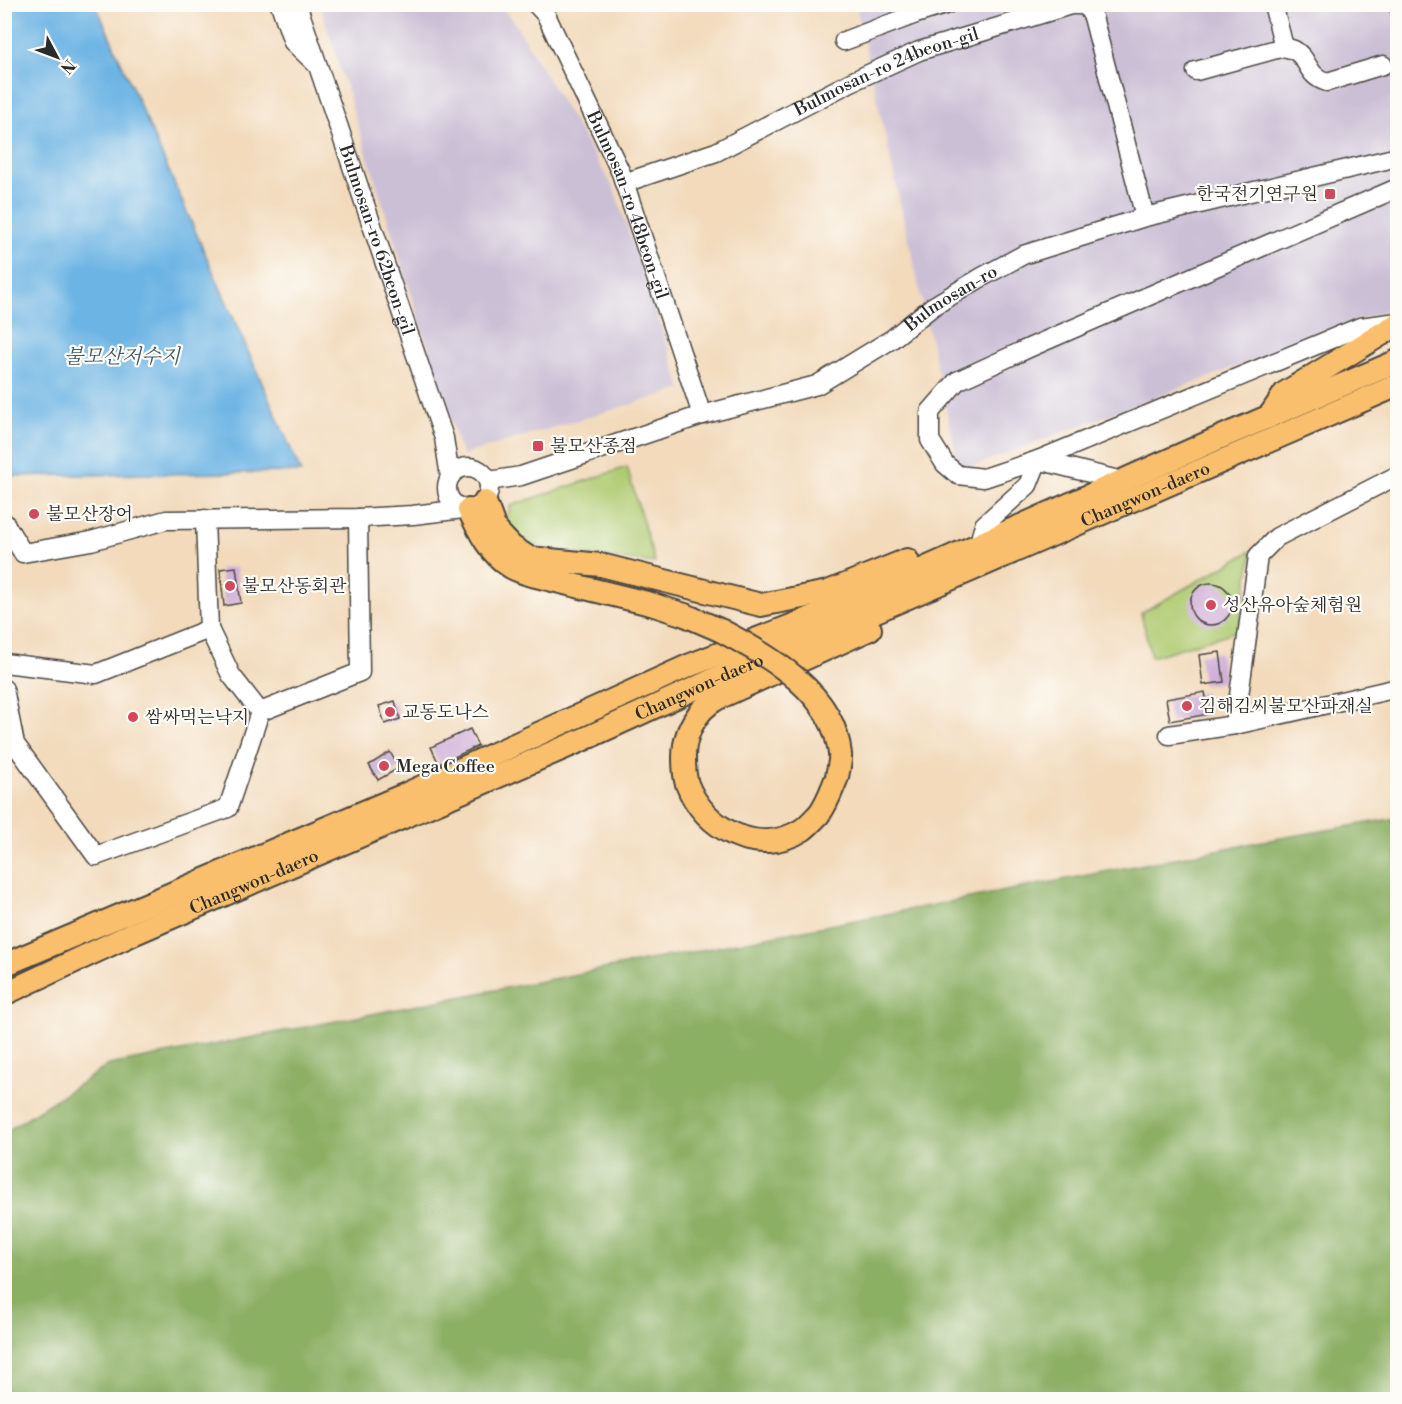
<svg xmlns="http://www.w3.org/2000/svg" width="1402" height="1404" font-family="'Libre Bodoni','Noto Serif KR',serif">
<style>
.industrial{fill:#cbbfd5}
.green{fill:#afcb71;stroke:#6d7b4e;stroke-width:1.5}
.forest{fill:#8baf63;stroke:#5b6d47;stroke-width:1.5}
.water{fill:#6cb4e4;stroke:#4c7088;stroke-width:1.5}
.building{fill:#d0b0d8}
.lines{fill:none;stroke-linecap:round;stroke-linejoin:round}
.minor-casing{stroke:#494541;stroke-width:21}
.major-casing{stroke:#494541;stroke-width:26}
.minor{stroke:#fff;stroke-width:18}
.major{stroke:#f9bf6d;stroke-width:22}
.major-bridge-casing{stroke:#494541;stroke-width:26;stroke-linecap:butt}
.major-bridge{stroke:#f9bf6d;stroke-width:22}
.poi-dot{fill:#d1495b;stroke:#fdfcf7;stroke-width:2}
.labels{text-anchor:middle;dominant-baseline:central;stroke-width:4.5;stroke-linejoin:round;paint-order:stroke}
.street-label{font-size:18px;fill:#2b2b2b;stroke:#fdfcf7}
.poi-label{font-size:18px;fill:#2b2b2b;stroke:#fdfcf7;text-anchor:start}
.water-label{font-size:20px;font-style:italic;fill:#425b6c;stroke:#fdfcf7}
</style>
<rect width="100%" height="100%" fill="#fdfcf7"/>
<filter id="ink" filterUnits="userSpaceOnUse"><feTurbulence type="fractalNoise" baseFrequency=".0167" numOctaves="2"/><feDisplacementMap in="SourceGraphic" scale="12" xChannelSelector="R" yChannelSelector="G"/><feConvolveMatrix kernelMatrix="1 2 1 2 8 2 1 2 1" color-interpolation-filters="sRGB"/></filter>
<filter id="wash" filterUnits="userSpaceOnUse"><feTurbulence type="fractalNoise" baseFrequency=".008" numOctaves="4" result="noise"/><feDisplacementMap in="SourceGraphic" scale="24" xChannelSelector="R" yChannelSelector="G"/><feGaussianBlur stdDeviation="1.35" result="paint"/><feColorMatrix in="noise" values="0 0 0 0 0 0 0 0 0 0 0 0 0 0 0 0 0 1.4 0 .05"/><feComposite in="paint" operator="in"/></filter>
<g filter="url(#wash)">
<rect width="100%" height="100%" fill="#f2dabb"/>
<g class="industrial">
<path d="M320,5H498L513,20L614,189L682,389L462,455Z"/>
<path d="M856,5H1397V306L960,471Z"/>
</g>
<g class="green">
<path d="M627,467L655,563L561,553L520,541L506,526L510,506Z"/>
<path d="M1253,550L1238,631L1151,657L1141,613Z"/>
</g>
<path class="forest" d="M1397,818V1399H5V1132L109,1065L1258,842Z"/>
<path class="water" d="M4,5H96L301,472L5,476Z"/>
<g id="blocks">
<g class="building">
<path d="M236,567L241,603L224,606L220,569Z"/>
<circle cx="1211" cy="604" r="21"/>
<path d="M1220,652L1224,682L1203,685L1199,655Z"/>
<path d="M1205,692L1209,714L1170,721L1166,699Z"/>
<path d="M395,701L400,719L385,724L379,706Z"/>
<path d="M470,729L478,746L439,764L431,747Z"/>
<path d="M390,752L399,768L378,780L369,765Z"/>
</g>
</g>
</g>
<g filter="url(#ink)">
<use href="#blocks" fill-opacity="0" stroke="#494541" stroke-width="1.5"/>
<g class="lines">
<defs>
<g id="minor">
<path d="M280,4L293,42L315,63"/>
<path id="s1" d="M297,4L444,438L450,477"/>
<path id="s2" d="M536,4L546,15L621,173L702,415"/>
<path d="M1397,4L1398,6"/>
<path d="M844,41L916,14L948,4"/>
<path d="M1284,47C1288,48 1291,49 1294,50C1310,59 1306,76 1327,82L1383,65"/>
<path d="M1196,71L1284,47L1273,4"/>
<path id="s3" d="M624,183L716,152L851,82L919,51L1071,5H1086L1093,17L1145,217"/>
<path d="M1398,189L1393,190L1031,347L957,381L930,412V440L945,464L958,475L984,478L1038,460L1360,327L1398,322"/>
<circle cx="468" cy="488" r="21"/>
<path id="s4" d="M489,481L521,476L702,415L817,385L892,339L932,307L982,277L1023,255L1145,217L1398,157"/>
<path d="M205,519L209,629L231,675L260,712L360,672L358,518"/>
<path d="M4,522L23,553L91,541L166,520L358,518L413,515L463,509"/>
<path d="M979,543L984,525L1028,485L1038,460L1122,481"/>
<path d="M4,663L96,674L209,629"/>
<path d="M4,689L15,744L96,856L228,808L260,712"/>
<path d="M1235,725L1258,556L1277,537L1398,475"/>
<path d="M1169,735L1235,725L1398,688"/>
</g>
<g id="major">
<path d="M1269,417L1285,393L1398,324"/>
<path d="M485,502L495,529L512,547L529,558L601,565L761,605L828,592L907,560"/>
<path d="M469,510C479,531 490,554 511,567C516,570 523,572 528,574L651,604L685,615L722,631"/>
<path d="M837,777C832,789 827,804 819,814C814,819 808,826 802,830C758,858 704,829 687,784C684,775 684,765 684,757C684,740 691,723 702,710C706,706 711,702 716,699L870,629"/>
<path d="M4,965L404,795L688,666L827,612L1219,438L1398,361"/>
<path id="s5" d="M4,994L135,933L582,740L724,675L846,624L1398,385"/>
</g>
</defs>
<use href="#minor" class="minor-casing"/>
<use href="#major" class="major-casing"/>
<use href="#minor" class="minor"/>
<use href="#major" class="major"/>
<defs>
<path id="major-bridge" d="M722,631C771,657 834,693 840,754C841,761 838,770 837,777"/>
</defs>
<use href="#major-bridge" class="major-bridge-casing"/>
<use href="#major-bridge" class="major-bridge"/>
</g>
</g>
<g class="poi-dot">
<rect x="1324" y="188" width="12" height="12" rx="3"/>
<rect x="532" y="440" width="12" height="12" rx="3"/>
<circle cx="34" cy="514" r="6"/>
<circle cx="230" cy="586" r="6"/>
<circle cx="1211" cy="605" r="6"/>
<circle cx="1187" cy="706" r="6"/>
<circle cx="390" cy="712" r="6"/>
<circle cx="133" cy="717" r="6"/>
<circle cx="384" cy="766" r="6"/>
</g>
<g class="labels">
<g class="street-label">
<text stroke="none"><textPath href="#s3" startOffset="286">Bulmosan-ro 24beon-gil</textPath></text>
<text stroke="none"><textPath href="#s2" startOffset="222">Bulmosan-ro 48beon-gil</textPath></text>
<text stroke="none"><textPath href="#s1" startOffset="249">Bulmosan-ro 62beon-gil</textPath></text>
<text stroke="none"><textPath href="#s4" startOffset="502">Bulmosan-ro</textPath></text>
<text stroke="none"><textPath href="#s5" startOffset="1246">Changwon-daero</textPath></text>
<text stroke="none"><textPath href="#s5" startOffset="760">Changwon-daero</textPath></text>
<text stroke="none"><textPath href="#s5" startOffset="274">Changwon-daero</textPath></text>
</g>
<g class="poi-label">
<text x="1318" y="194" text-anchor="end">한국전기연구원</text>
<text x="550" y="446">불모산종점</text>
<text x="46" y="514">불모산장어</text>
<text x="242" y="586">불모산동회관</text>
<text x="1223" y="605">성산유아숲체험원</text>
<text x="1199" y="706">김해김씨불모산파재실</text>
<text x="402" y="712">교동도나스</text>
<text x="145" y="717">쌈싸먹는낙지</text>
<text x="396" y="766">Mega Coffee</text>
</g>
<g class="water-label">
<text x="122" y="357">불모산저수지</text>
</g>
</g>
<rect width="1402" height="1404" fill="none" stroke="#fdfcf7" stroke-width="24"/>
<g transform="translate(57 57) rotate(131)" stroke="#fdfcf7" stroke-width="4.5" paint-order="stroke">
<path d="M0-4.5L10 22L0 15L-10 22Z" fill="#2b2b2b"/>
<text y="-9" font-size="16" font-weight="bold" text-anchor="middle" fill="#2b2b2b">N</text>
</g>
</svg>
